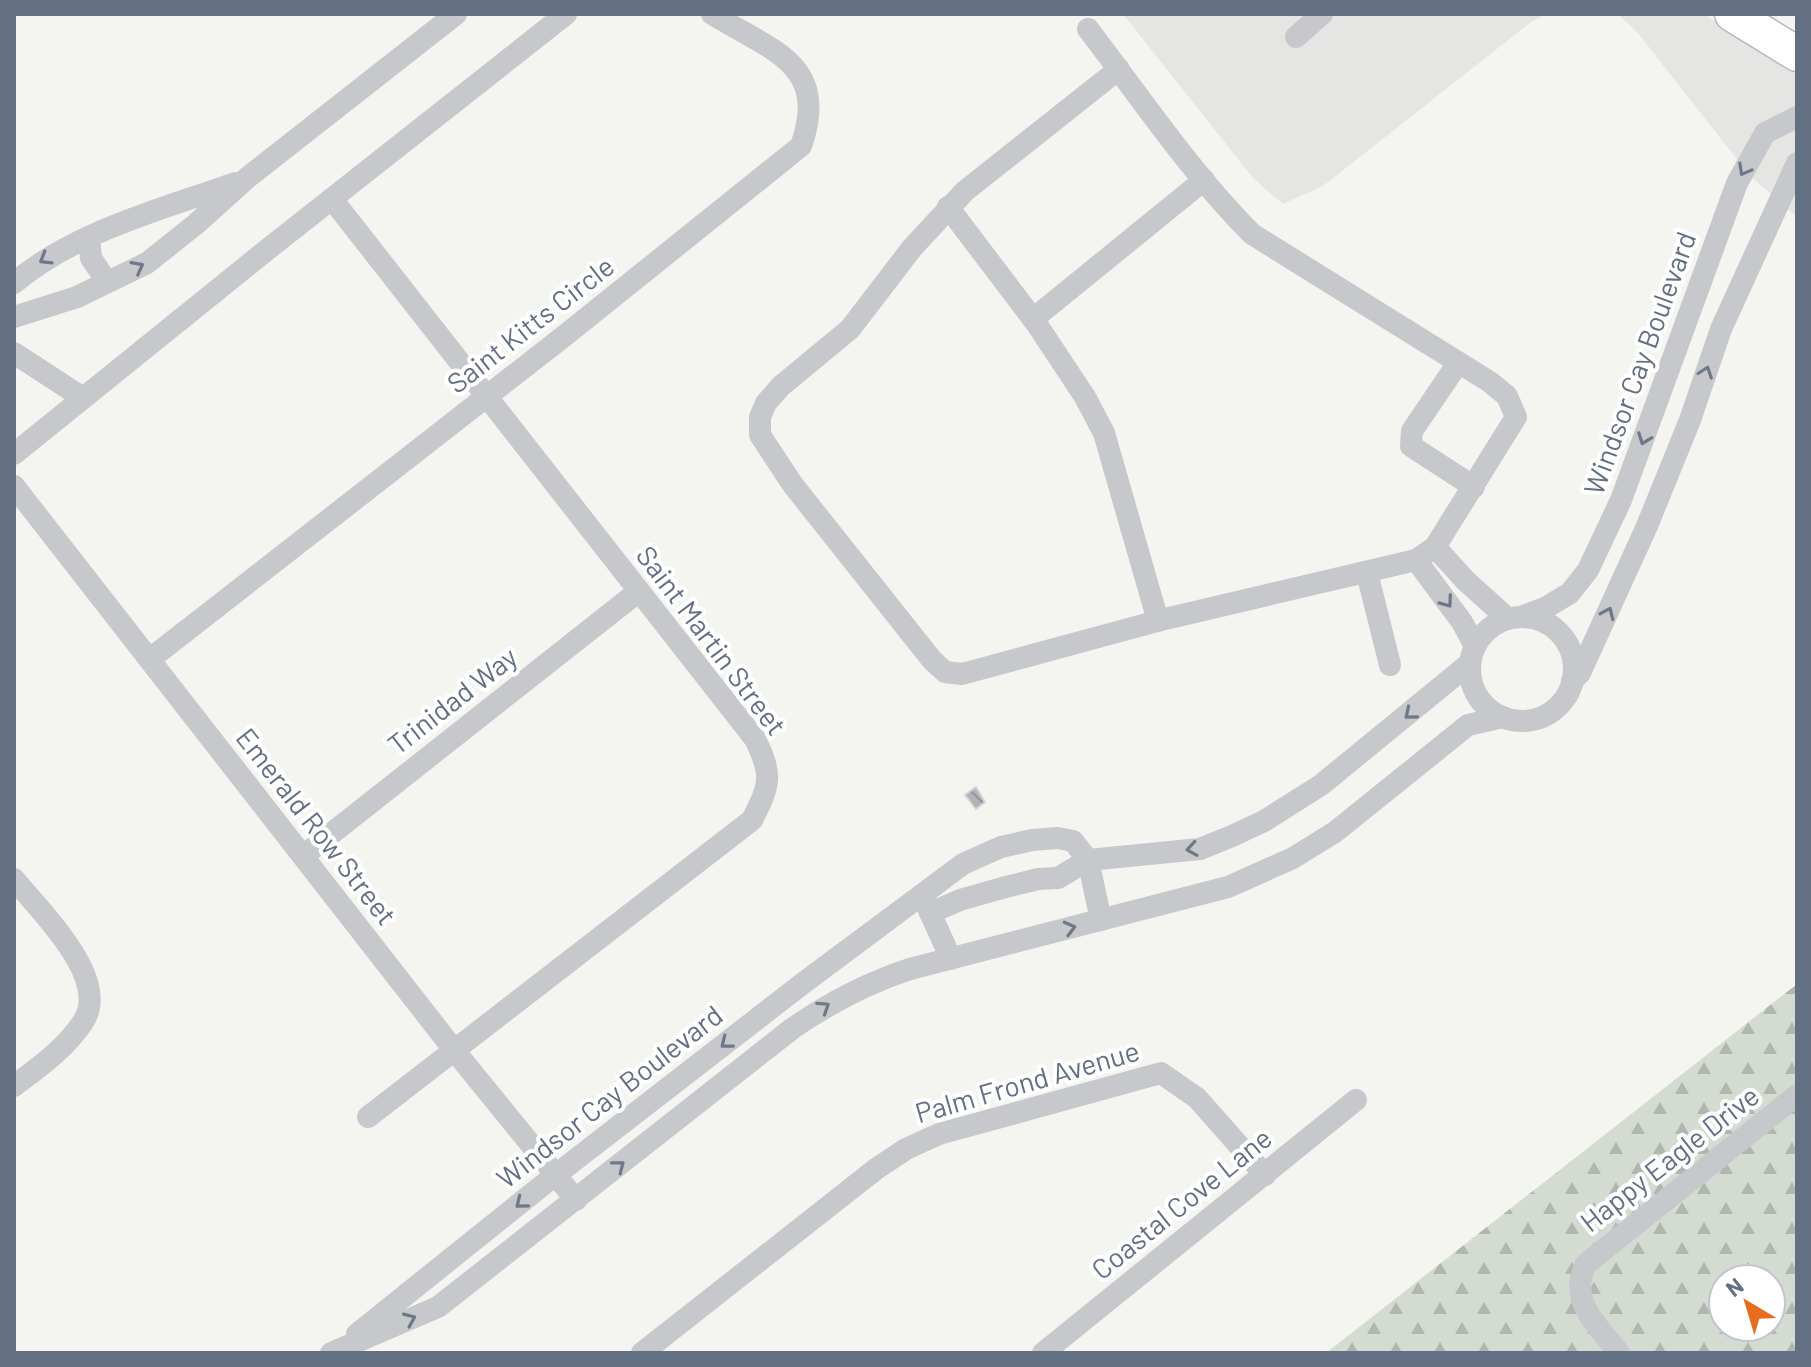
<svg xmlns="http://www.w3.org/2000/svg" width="1811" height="1367" font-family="Barlow,sans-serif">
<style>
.built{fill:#e5e5e4}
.forest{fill:url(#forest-firs);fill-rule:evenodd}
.building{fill:url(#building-back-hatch);stroke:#d5d6d3;stroke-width:2}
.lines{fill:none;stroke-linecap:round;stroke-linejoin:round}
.highway-casing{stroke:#b6b8bb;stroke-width:37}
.minor{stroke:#c6c8cc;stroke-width:22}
.highway{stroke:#fff;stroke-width:34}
.oneway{stroke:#6d7889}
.labels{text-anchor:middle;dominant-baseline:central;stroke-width:8;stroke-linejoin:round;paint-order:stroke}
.street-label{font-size:28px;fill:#636f82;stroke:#fff}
</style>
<defs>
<pattern id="forest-firs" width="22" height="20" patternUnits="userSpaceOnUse" patternTransform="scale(2)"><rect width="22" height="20" fill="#d4dcd1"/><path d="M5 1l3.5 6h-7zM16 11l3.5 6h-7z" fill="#b0b7af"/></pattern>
<pattern id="building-back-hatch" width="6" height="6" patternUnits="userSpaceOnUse" patternTransform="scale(2)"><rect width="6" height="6" fill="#afb4ba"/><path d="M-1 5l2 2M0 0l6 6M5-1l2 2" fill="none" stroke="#92979d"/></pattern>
</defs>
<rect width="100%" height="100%" fill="#f4f5f0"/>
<g class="built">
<path d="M1123,14H1547L1531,22L1323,186L1283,204L1253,178Z"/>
<path d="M1618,14H1704L1797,74V217L1751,177L1637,32Z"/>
</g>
<path class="forest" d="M1797,984V1353H1326ZM1723,1279H1771V1327H1723Z"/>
<path class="building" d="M976,787L985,802L976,809L965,795Z"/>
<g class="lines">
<defs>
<path id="highway" d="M1732,14L1797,54"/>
</defs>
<use href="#highway" class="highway-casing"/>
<g class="minor">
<path d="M1088,29C1141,98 1191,173 1252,234L1490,382L1507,396L1516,417L1435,547L1416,560L1165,619L962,674L945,672L932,660L793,485L760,435V417L766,403L781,386L850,329L912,248L965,191L1119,69"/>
<path d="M1296,37L1322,14"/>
<path d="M332,199L755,739C773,775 770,785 752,820L368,1117"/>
<path d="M948,207L1036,323L1085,397L1104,433L1158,621"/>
<path d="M89,237L91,258L107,282"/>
<path d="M14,283C76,231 160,210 235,183"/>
<path d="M14,317L77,297L147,263L196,224L247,178L456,14"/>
<path d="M1033,319L1204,180"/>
<path d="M14,353L83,398"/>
<path d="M1458,363L1412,431L1411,446L1474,487"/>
<path d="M14,454L268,249L566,14"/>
<path d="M14,486L454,1050L576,1200"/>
<path d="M1435,547L1466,581L1507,618"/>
<path d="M1416,560L1462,622L1475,646"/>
<path d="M1367,573L1390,665"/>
<path d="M1521,617L1547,607L1570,593L1588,570L1621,500L1737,183L1765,133L1797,117"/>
<circle cx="1522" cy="669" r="52"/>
<path d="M150,659L563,337L801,146C830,64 772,51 712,14"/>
<path d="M1572,681L1580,673L1647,526L1690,420L1721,329L1797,163"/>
<path d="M303,856L639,591"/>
<path d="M14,879C39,910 112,979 83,1022C65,1049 39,1067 14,1086"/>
<path d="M924,899L951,959"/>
<path d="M930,913L960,900L1002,888L1038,879L1058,878L1088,860L1200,849L1232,836L1264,821L1321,785L1470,663"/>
<path d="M357,1334L544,1184L802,984L963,864L1001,847L1032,840L1058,838L1073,841L1088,860L1101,920"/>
<path d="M331,1353L438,1307L793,1028C831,1002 867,983 910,969L1228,887L1293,858L1335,832L1468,725L1503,717"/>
<path d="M642,1353L876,1169L906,1149L939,1134L1161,1073L1197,1098L1265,1175"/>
<path d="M1043,1353L1356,1100"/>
<path d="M1619,1353C1598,1326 1567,1300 1586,1264L1797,1095"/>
</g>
<use href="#highway" class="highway"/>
</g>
<defs><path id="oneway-chevron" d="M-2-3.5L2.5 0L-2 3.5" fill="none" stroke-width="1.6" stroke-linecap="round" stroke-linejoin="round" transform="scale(2)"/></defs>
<g class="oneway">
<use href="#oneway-chevron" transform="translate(1744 170) rotate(119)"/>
<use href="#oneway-chevron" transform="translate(45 259) rotate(149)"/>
<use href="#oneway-chevron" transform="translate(138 267) rotate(-28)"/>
<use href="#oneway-chevron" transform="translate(1706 372) rotate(-71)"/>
<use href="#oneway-chevron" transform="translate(1644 439) rotate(110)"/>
<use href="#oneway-chevron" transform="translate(1447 602) rotate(54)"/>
<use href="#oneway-chevron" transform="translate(1608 613) rotate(-66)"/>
<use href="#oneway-chevron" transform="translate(1410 714) rotate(140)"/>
<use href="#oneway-chevron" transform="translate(1192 849) rotate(171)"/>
<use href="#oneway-chevron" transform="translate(1070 928) rotate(-15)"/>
<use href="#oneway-chevron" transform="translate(824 1007) rotate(-33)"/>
<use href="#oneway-chevron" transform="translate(726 1043) rotate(142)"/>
<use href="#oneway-chevron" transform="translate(619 1166) rotate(-38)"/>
<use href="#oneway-chevron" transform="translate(521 1203) rotate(141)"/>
<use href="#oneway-chevron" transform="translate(410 1319) rotate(-23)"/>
</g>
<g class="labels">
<g class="street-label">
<text transform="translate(530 324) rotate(-38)">Saint Kitts Circle</text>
<text transform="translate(1639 363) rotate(-70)">Windsor Cay Boulevard</text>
<text transform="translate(712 640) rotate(53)">Saint Martin Street</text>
<text transform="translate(452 700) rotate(-38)">Trinidad Way</text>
<text transform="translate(317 826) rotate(52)">Emerald Row Street</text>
<text transform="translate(1027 1081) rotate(-16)">Palm Frond Avenue</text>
<text transform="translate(609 1096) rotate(-38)">Windsor Cay Boulevard</text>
<text transform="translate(1669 1158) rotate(-38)">Happy Eagle Drive</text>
<text transform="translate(1181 1203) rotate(-39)">Coastal Cove Lane</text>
</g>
</g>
<rect width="1811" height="1367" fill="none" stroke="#636f82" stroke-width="32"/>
<g transform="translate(1747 1303) rotate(322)"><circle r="38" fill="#ffffff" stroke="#c1c5cd" stroke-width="2"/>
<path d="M0-6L14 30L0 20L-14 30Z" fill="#e86c1d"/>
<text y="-12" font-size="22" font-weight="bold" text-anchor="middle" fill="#636f82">N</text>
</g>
</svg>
